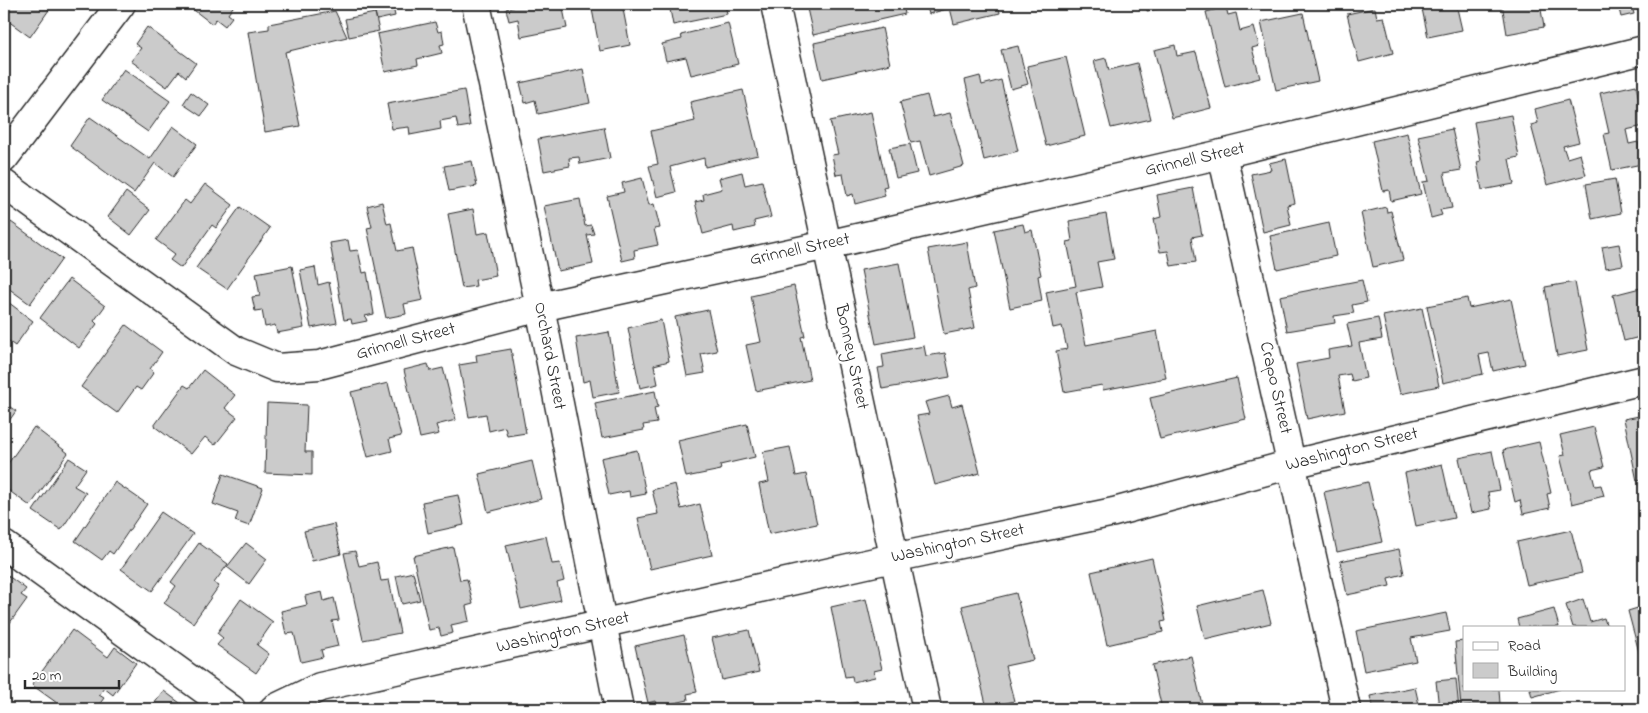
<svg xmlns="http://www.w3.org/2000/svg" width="1648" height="713" font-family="'Indie Flower',sans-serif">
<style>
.building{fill:#cbcbcb;stroke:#2b2b2b}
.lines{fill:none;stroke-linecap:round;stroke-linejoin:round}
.minor-casing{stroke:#2b2b2b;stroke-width:31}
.major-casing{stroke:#2b2b2b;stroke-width:31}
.minor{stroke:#fff;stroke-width:28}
.major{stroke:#fff;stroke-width:28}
.labels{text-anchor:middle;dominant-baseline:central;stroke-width:5;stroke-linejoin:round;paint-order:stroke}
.street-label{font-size:18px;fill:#2b2b2b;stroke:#fff}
</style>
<rect width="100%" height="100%" fill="#fff"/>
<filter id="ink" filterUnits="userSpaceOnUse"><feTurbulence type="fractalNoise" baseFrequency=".02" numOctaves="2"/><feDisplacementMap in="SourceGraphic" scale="10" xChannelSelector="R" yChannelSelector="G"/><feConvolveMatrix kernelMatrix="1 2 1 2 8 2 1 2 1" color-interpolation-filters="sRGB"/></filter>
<g filter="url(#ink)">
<g class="building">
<path d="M4,4H46L51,7L30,37L4,18Z"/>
<path d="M186,4H235L228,14L232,17L225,26L216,19L212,24Z"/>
<path d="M373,4H408L393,7L395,16L377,20Z"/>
<path d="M513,4H562L567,28L521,37L518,19L509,21L506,9L514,7Z"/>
<path d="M591,4H622L630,45L600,51Z"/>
<path d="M669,4H725L727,14L673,25Z"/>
<path d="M806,4H903L905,14L813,35Z"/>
<path d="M926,4H998L1000,13L954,24L950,8L929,14Z"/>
<path d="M1146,4H1182L1147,11Z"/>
<path d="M1421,4H1456L1462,30L1428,37Z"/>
<path d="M1502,4H1540L1544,27L1507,34Z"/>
<path d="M1612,4H1643L1632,6L1634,14L1621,17L1619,9L1614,10Z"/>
<path d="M1226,7L1228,15L1236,13L1240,31L1254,27L1259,46L1252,48L1260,78L1225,87L1206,12Z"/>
<path d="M1375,8L1377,18L1384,17L1393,53L1359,62L1347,14Z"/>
<path d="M335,11L347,37L285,52L300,126L265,132L248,32L269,29V24Z"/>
<path d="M375,13L379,31L349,37L345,19Z"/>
<path d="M1303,13L1318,81L1276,90L1261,22Z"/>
<path d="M435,22L438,32L442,31L444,44L440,45L442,53L417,59L418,65L385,72L377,34Z"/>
<path d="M728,23L738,64L691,75L686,57L666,61L662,44L682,39L681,35Z"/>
<path d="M147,27L196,63L186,77L179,71L167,87L131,61L141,48L135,44Z"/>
<path d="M882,28L890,64L822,79L814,43Z"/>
<path d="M1175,45L1177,56L1196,52L1211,108L1172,118L1154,50Z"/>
<path d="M1018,46L1028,84L1011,89L1001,50Z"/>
<path d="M1066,57L1085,136L1046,146L1027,66Z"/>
<path d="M1106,58L1109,70L1137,63L1151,119L1111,128L1094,61Z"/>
<path d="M124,69L170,101L148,132L102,100Z"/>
<path d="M583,69L590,103L538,114L535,100L525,103L520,83Z"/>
<path d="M980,76L982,85L1001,80L1018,151L984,160L965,80Z"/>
<path d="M1636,85L1644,126L1626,130L1629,144L1638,142L1642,164L1612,170L1604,134L1609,133L1600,93Z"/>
<path d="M464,90L470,126L458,128L456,118L440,121L441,129L410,135L409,127L392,129L387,104Z"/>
<path d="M743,90L758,155L705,167L704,158L670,167L676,192L657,197L649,166L658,164L651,131L695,121L690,102Z"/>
<path d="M191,92L209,105L201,116L183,104Z"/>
<path d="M927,95L933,117L950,113L964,166L929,176L920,141L911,143L900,102Z"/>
<path d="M1568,100L1579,142L1563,146L1567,158L1580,154L1586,175L1547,185L1531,125L1538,123L1535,109Z"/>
<path d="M871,112L887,186L883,187L885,196L855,204L853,194L847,196L843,174L836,175L832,155L838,154L830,121Z"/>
<path d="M1511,115L1519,157L1509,159L1514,184L1482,190L1477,162L1481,161L1474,122Z"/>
<path d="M90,117L150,159L173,126L197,144L173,177L155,163L134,193L70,146Z"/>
<path d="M604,127L610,158L580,164L579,157L569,158L570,166L544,171L538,139Z"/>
<path d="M1452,129L1461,170L1444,173L1452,208L1440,210L1442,215L1431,218L1423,182L1429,181L1418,136Z"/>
<path d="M1407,133L1421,194L1391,201L1389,190L1383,191L1372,141Z"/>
<path d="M910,144L917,173L896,178L889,148Z"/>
<path d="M1286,159L1295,203L1287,205L1291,225L1263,232L1251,174L1271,170L1269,163Z"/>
<path d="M472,161L477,186L449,191L444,166Z"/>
<path d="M742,172L745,185L762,181L771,217L754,221L755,227L734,232L733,226L703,234L695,202L704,200L703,194L722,189L719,178Z"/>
<path d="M642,178L649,205L654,204L660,228L654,229L658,245L634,250L635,258L622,261L607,196L624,192L622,183Z"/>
<path d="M1615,179L1621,213L1592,219L1586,184Z"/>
<path d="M205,184L233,205L216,228L212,225L181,268L170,260L175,254L156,240L185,200L190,204Z"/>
<path d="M1193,188L1202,235L1192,237L1196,262L1171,266L1168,251L1160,252L1154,219L1161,217L1157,195Z"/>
<path d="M126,192L150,210L131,235L108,217Z"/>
<path d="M580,199L585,226L591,225L594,234L587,235L593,264L558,271L544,206Z"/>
<path d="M382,202L387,224L391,223L397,251L412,248L423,300L404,304L406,314L386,318L367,228L372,227L367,206Z"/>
<path d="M240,207L270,228L227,289L196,268Z"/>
<path d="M1386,207L1387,212L1391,211L1403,260L1373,267L1361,213Z"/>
<path d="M473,209L477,234L488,232L496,276L475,280L476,286L462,288L448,214Z"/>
<path d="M1106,214L1114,259L1097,262L1102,287L1076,292L1086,345L1157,331L1166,378L1103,390L1102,385L1064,392L1056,351L1067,349L1062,326L1053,328L1046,292L1076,286L1067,242L1072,241L1069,221Z"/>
<path d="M11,222L62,259L30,304L4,285V233Z"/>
<path d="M1329,223L1336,256L1277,269L1270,236Z"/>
<path d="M1023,224L1025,232L1032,230L1041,275L1038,276L1042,301L1010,308L994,230Z"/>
<path d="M348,240L350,251L358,250L363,273L367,272L374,314L365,316L367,321L352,324L351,319L344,320L330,243Z"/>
<path d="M967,242L975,288L968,290L975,328L944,334L928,249Z"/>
<path d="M1619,244L1623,265L1606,268L1602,247Z"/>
<path d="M899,263L913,337L876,344L861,270Z"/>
<path d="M292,266L304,328L277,333L275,325L265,327L262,310L255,311L252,297L260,296L256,273Z"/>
<path d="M315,267L318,285L329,282L337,323L311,328L300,270Z"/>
<path d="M69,279L105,306L94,321L97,324L79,348L40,318Z"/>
<path d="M1362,280L1367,302L1352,305L1354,313L1334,316L1335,323L1287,331L1280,296Z"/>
<path d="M1575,282L1588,350L1557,356L1545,287Z"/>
<path d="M794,286L805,336L801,337L810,380L756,391L746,345L761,342L751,296Z"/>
<path d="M1644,287V336L1624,341L1613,295Z"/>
<path d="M1467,298L1469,308L1511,299L1525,364L1493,371L1489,353L1479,355L1483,374L1443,383L1427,306Z"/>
<path d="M4,299L33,321L15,346L4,338Z"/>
<path d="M1422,308L1439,386L1400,394L1383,316Z"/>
<path d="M708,310L717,351L701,354L705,373L687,376L675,317Z"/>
<path d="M1378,318L1382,339L1359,343L1366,378L1352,381L1350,374L1338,376L1345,411L1307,419L1296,364L1329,358L1328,350L1352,346L1347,324Z"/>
<path d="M661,320L669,361L654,365L658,384L640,388L628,328Z"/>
<path d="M126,325L162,352L150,369L154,372L141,390L136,387L117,413L81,387Z"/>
<path d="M609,332L619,392L593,397L590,380L583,382L576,338Z"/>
<path d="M924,346L926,356L945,353L950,377L882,389L878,368L884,367L882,354Z"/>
<path d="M511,349L526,433L507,436L505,427L489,431L486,414L469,417L459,365L477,362L476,355Z"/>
<path d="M428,364L430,371L443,368L456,420L436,425L439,434L420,438L404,370Z"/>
<path d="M203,370L235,395L225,408L237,417L215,445L205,437L191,454L154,426L184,385L189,388Z"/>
<path d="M1237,378L1246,419L1160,439L1150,398Z"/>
<path d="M388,383L401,436L389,439L392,451L368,457L351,392Z"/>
<path d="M655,391L658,407L654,408L657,423L643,425L644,430L602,438L595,403Z"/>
<path d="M949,396L952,407L962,404L980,473L935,485L917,416L929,414L925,402Z"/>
<path d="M4,403L16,411L4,428Z"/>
<path d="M267,403L307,405L305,452H312V475L265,473Z"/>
<path d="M1644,415V479L1637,481L1624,419Z"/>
<path d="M747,424L755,457L720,465L721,470L686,477L678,440Z"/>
<path d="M34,427L68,453L30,506L4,487V469Z"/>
<path d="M1594,427L1604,467L1591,470L1595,486L1601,485L1604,496L1572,504L1560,456L1565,455L1560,435Z"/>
<path d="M1539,442L1551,493L1547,494L1550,508L1523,514L1520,500L1515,502L1503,450Z"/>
<path d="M790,447L796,476L806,474L817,524L769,534L759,484L769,482L763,452Z"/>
<path d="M637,450L646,494L630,497L629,491L609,495L601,458Z"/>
<path d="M1492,451L1500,490L1488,492L1491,509L1471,513L1459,458Z"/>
<path d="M69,458L86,469L74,486L86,493L61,530L33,511Z"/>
<path d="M532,461L541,499L488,512L479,474Z"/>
<path d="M1442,464L1454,518L1416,526L1405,473Z"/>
<path d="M223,474L263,488L249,526L235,521L238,513L213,504Z"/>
<path d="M115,482L147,504L113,554L109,551L102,560L75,541Z"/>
<path d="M1368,482L1382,542L1337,552L1324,492Z"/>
<path d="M675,484L681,509L700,504L712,555L650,569L638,518L658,514L652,490Z"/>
<path d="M458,495L464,525L428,533L422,502Z"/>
<path d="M161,512L193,534L152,591L121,569Z"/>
<path d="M334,524L341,554L312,561L304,531Z"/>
<path d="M1571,530L1582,573L1527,585L1517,542Z"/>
<path d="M546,536L552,564L560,563L564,581L557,583L561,600L521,609L506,545Z"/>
<path d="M199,543L228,564L214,583L219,586L193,623L164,603L176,586L171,582Z"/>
<path d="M246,543L267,559L249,584L227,567Z"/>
<path d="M453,547L460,580L467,579L473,604L466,606L469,621L451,625L453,633L441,636L439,628L429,630L413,556Z"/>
<path d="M1399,549L1404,574L1388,578L1390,586L1347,595L1340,561Z"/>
<path d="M355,551L359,566L377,562L381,581L389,580L400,633L363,640L344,553Z"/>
<path d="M1152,558L1166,621L1161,622L1163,632L1107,645L1091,572Z"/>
<path d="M413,572L420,600L402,604L396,576Z"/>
<path d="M4,573L26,589L21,595L27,599L4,631Z"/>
<path d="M1263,590L1271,623L1205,639L1197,606Z"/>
<path d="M322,592L324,601L334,598L339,620L332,621L338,646L321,650L323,657L301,662L294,633L286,634L281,611L307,605L305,596Z"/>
<path d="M1016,593L1033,660L1005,666L1014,701L987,708L962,606Z"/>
<path d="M241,599L273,622L257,645L269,654L256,673L217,645L223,638L217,633Z"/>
<path d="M866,599L882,669L874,671L875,677L853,682L852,676L845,677L831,607Z"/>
<path d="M1583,599L1590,622L1604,618L1607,627H1573L1566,605Z"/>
<path d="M1644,606V671L1628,611Z"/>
<path d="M1554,609L1559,627H1519L1517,619Z"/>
<path d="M1446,613L1450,631L1411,638L1416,661L1364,671L1356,631Z"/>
<path d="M72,630L108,657L115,647L136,663L113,695L104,688L99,695L104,698L96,709H53L57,703L32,685Z"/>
<path d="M749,630L759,672L722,680L712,638Z"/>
<path d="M684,635L697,692L687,694L688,700L657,707L655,701L648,703L635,646Z"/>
<path d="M1464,641V689H1499L1500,704L1461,707L1455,642Z"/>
<path d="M1191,656L1203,709H1162L1152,665Z"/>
<path d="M1456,679L1459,709H1439L1436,681Z"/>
<path d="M1415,687L1420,709H1373L1370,696Z"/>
<path d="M1530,689H1560L1532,697Z"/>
<path d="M164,691L188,709H150Z"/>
<path d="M857,702L858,709H826Z"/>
<path d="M447,704L448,709H425Z"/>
</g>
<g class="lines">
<defs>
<g id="minor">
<path d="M476,4L540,307L619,709"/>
<path d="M775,4L927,709"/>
<path d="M1222,154L1346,709"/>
<path d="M4,184L236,351L277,368L319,365L540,307L827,245L1222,154L1644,50"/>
<path d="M4,545L231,709"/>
<path d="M274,709L320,687L893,558L1114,512L1292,464L1644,380"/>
</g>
<path id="major" d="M4,158L121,4"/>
</defs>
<use href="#minor" class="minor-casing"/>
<use href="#major" class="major-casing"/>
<use href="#minor" class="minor"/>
<use href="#major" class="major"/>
</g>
</g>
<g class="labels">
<g class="street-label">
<text transform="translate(1195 160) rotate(-13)">Grinnell Street</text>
<text transform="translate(800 250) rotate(-12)">Grinnell Street</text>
<text transform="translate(406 342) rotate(-15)">Grinnell Street</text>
<text transform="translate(549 356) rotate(79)">Orchard Street</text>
<text transform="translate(851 357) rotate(78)">Bonney Street</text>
<text transform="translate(1275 388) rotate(77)">Crapo Street</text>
<text transform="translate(1352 450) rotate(-14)">Washington Street</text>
<text transform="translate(958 544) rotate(-12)">Washington Street</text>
<text transform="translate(563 633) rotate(-13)">Washington Street</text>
</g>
</g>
<rect width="1648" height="713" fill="none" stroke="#fff" stroke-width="20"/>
<rect x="10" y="10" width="1628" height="693" fill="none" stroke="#2b2b2b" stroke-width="2" filter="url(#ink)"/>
<rect x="1463" y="626" width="162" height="65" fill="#ffffff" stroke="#aaaaaa"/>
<rect x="1473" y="642" width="25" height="8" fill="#ffffff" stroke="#aaaaaa"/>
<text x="1508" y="650" font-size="15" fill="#2b2b2b">Road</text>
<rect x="1473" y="663" width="25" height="15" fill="#cbcbcb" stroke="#aaaaaa"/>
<text x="1508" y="676" font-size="15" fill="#2b2b2b">Building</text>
<path d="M25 680v8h94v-8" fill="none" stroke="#2b2b2b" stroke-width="2.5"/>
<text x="32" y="680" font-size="15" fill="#2b2b2b" stroke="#ffffff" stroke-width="4" paint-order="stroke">20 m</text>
</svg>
